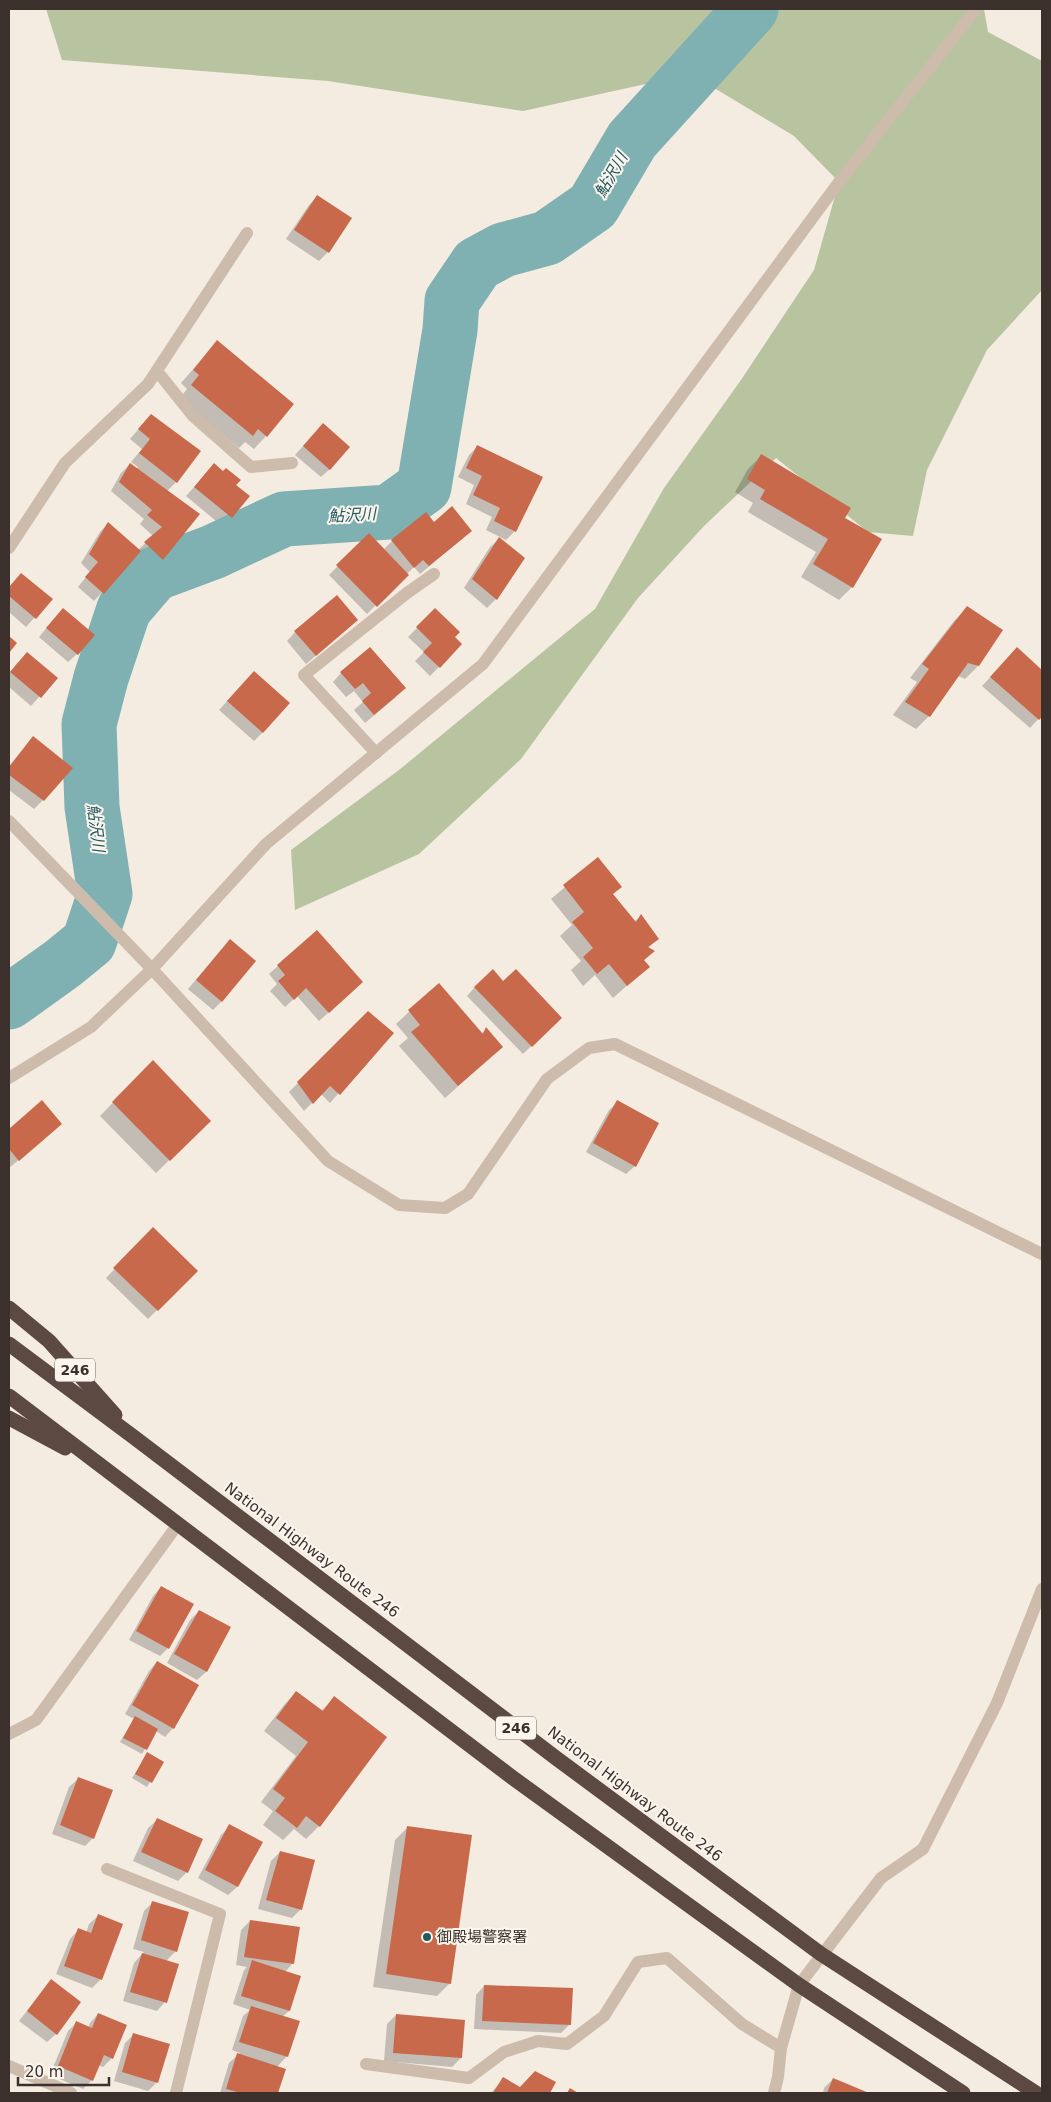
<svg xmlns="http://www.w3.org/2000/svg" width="1051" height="2102" font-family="'DejaVu Sans','Noto Sans JP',sans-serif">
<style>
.green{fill:#b8c4a0}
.shadow{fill:#0003}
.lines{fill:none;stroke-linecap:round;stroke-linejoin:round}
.river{stroke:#7fb0b2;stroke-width:55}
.building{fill:#c8694b}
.minor{stroke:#cdbbac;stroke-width:12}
.highway{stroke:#5c4a42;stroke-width:15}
.poi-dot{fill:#1f5a5e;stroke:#fbf5ee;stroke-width:2}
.labels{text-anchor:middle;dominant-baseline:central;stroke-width:4;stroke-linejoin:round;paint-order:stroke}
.shield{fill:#fbf5ee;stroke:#756b66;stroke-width:1}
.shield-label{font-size:14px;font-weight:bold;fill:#3b302b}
.street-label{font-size:15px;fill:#3b302b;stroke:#fbf5ee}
.poi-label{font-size:15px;fill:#3b302b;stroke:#fbf5ee;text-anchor:start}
.water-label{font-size:16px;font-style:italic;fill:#1f5a5e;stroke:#fbf5ee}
</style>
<rect width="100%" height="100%" fill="#f4ebe1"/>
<path class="green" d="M46,9H984L988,32L1042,61V290L987,350L927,470L913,536L868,532L776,458L704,526L638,598L521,759L419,854L295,910L291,850L399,770L595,609L664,488L741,380L814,270L839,182L794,136L691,74L523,111L328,81L62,60Z"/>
<g class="shadow">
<path d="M318,196L350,218L328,252L319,261L286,239L309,205Z"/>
<path d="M217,342L266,436L254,449L245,442L239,448L179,399L187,389L181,383Z"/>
<path d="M143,424L176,482L167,491L163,559L154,567L138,553L94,601L78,587L90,572L81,563L100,532L108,523L138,550L153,536L140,524L144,519L111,491L121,473L130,464L136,469L138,467L131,462L142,449L130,439Z"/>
<path d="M314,434L330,469L321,477L295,455Z"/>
<path d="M478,446L515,531L506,540L486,530L492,517L466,504L474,485L458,477L469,455Z"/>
<path d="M761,456L844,518L852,587L839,600L801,577L816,552L748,512L753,503L735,492L748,469Z"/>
<path d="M214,465L248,496L222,526L186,496Z"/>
<path d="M434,524L462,539L420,574L414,567L367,614L329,575L369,535L383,550L392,541Z"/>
<path d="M499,539L524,558L496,599L487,608L464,588L490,547Z"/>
<path d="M13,583L51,599L26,627L9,612V588Z"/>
<path d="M967,608L978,666L965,679L958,676L929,716L916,729L893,715L917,682L910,678L954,621Z"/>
<path d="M435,610L453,637L460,645L430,676L415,661L424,652L408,637Z"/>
<path d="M55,618L77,654L68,662L39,637Z"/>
<path d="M348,628L306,664L287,641L295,632Z"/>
<path d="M1017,649L1042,672V715L1030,728L982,686Z"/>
<path d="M18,662L56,678L31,706L9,687V674Z"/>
<path d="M341,673L396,697L365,723L354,710L363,702L354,691L346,697L333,682Z"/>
<path d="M245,681L263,732L254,741L219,710Z"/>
<path d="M33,738L43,800L34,809L9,790V766Z"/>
<path d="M598,859L612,895L634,922L641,916L657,939L648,948L653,951L643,961L648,967L613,998L595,975L583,986L571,970L581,961L560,936L572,925L551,899Z"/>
<path d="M222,949V1001L213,1010L188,989Z"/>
<path d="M278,966L353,991L319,1021L297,996L285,1007L270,991L277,984L269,974Z"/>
<path d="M503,983L560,1018L523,1054L467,996L475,987Z"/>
<path d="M438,985L481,1034L486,1029L502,1047L445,1098L399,1046L408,1038L396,1024Z"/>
<path d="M368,1013L392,1033L330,1103L321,1094L304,1111L289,1092Z"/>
<path d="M153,1061L196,1134L156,1173L100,1116Z"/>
<path d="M42,1102L52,1132L9,1168V1130Z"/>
<path d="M618,1102L635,1166L626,1174L586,1152L609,1110Z"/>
<path d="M153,1229L196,1271L148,1319L106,1278Z"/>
<path d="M161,1587L168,1648L160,1656L129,1640L153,1596Z"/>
<path d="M199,1611L230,1628L206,1672L197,1680L167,1663L190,1620Z"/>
<path d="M157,1662L173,1728L165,1737L156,1731L142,1754L120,1742L134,1719L125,1714L149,1671Z"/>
<path d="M296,1692L321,1711L334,1698L319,1826L306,1839L294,1829L283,1840L263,1825L273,1811L261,1802L296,1756L264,1731L284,1705Z"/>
<path d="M148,1754L162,1762L147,1787L132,1778Z"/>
<path d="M78,1779L93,1838L85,1846L52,1834L69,1787Z"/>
<path d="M157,1820L187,1872L178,1881L133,1861L148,1828Z"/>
<path d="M230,1826L261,1843L237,1887L228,1895L198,1878L221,1835Z"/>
<path d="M408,1827L450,1983L437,1996L373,1987L395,1840Z"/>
<path d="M280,1852L301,1909L292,1918L258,1909L271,1861Z"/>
<path d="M152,1903L176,1951L166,1961L165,2002L157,2011L123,2001L134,1963L144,1952L133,1949L144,1911Z"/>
<path d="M98,1916L101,1979L92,1988L56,1974L70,1939L78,1930L86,1933L89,1924Z"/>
<path d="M250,1921L293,1963L285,1972L299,1976L289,2011L282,2017L287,2056L277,2067L284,2069L277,2093H220L229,2063L240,2053L232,2050L243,2016L250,2010L233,2004L244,1970L247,1967L236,1965L241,1930Z"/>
<path d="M51,1981L56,2034L47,2042L19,2021Z"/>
<path d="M484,1986L570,2024L561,2033L474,2029L476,1995Z"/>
<path d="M98,2014L112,2058L103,2067L98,2065L92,2080L83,2089L50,2075L68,2031L76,2023L88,2028L90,2023Z"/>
<path d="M396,2015L461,2058L452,2067L384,2061L387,2024Z"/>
<path d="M133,2035L157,2082L148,2091L114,2081L125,2043Z"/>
<path d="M503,2079L520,2088L554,2083L548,2093H491Z"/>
<path d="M833,2079L866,2093H823L824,2088Z"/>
</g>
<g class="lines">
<path class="river" d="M9,1002L62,964L89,942L105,894L92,807L89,724L101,678L124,609L154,574L213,552L284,519L389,512L424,487L450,330L452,301L477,264L503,250L547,238L593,206L632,140L751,9"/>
</g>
<g class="building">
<path d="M317,195L352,218L329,253L294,230Z"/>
<path d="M217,340L294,404L267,437L258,429L253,436L191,385L199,375L193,370Z"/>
<path d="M151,414L201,451L177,483L139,453L150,439L138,429Z"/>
<path d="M323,423L350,447L330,470L303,446Z"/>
<path d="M477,445L543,477L516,532L494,521L500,508L473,495L482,476L466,468Z"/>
<path d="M761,454L851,508L845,518L882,539L853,588L813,564L828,539L760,499L765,490L747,479Z"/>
<path d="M130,463L200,514L163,560L144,542L162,527L147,515L152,510L119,482Z"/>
<path d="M214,463L223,471L226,468L241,480L236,485L250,496L232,518L194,487Z"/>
<path d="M452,506L472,531L429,566L423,560L414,568L391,540L426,512L434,522Z"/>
<path d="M108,522L141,551L104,594L85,577L98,562L89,554Z"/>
<path d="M369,533L409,575L377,607L336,565Z"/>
<path d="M499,537L525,558L497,600L472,579Z"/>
<path d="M21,573L53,599L36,619L9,596V587Z"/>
<path d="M337,595L358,620L316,656L294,631Z"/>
<path d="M967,606L1003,630L979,666L968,663L930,717L905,702L929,669L922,664Z"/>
<path d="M63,608L95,635L78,655L46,628Z"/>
<path d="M435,608L460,632L455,637L462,644L440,668L423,652L432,643L416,627Z"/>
<path d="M9,636L17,643L9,653Z"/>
<path d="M370,647L406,688L374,715L362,701L371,693L363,683L355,689L340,672Z"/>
<path d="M1017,647L1042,670V717L1039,720L990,677Z"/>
<path d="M27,652L58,678L41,698L10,672Z"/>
<path d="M254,671L290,703L263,733L227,701Z"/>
<path d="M33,736L73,768L44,801L9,775V767Z"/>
<path d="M598,857L622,887L613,894L636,922L641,914L659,939L648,947L655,951L644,960L650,967L627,986L609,964L597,974L583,957L593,948L572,922L584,912L563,885Z"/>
<path d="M317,930L363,982L329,1013L306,988L294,1000L278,981L285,975L277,965Z"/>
<path d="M230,939L256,961L222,1002L196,980Z"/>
<path d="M493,969L503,981L516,969L562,1018L532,1047L474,987Z"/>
<path d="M439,983L483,1034L486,1027L503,1047L458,1086L411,1032L420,1025L408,1010Z"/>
<path d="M368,1011L394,1033L340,1095L330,1086L313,1104L297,1082Z"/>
<path d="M153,1060L211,1121L170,1161L112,1102Z"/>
<path d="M42,1100L62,1124L19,1161L9,1149V1129Z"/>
<path d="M617,1100L659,1123L636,1167L593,1143Z"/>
<path d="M153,1227L198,1271L158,1311L113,1268Z"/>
<path d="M161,1586L194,1604L169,1649L136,1631Z"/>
<path d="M199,1610L231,1627L207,1672L174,1654Z"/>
<path d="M157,1661L199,1685L174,1729L132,1705Z"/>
<path d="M296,1691L323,1711L334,1696L387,1737L320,1827L306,1816L297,1828L275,1811L285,1798L273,1789L308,1742L276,1718Z"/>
<path d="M135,1716L158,1729L147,1750L123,1738Z"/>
<path d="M147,1752L164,1762L152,1783L135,1774Z"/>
<path d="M78,1777L113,1790L94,1839L60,1825Z"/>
<path d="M157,1818L203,1839L188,1873L141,1852Z"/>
<path d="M229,1824L263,1842L238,1887L205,1870Z"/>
<path d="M407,1826L472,1835L451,1984L386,1974Z"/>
<path d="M280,1851L315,1860L302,1910L266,1900Z"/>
<path d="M152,1901L189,1912L177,1952L141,1940Z"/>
<path d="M98,1914L123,1924L102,1980L64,1966L78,1928L91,1933Z"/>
<path d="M250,1920L300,1927L294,1964L244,1957Z"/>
<path d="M142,1953L179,1964L167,2003L130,1992Z"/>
<path d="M252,1960L301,1976L290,2011L241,1996Z"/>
<path d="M51,1979L81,2002L57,2035L27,2011Z"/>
<path d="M484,1985L573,1988L571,2025L482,2021Z"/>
<path d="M251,2006L300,2021L288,2057L239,2042Z"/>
<path d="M98,2013L127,2025L113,2059L104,2055L93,2081L58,2066L76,2021L92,2028Z"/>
<path d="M396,2014L465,2020L462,2058L393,2053Z"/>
<path d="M133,2033L170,2044L158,2083L122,2072Z"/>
<path d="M237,2053L286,2069L278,2093H241L226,2089Z"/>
<path d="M535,2071L556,2082L550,2093H493L503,2077L520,2087Z"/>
<path d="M833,2078L869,2093H827Z"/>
<path d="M570,2088L578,2093H567Z"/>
</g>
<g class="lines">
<g class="minor">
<path d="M157,371L193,416L251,467L292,463"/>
<path d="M9,548L65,463L148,384L247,233"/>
<path d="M376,753L304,675L407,593L434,574"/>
<path d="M9,821L152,969L328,1161L399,1205L445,1208L468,1194L547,1079L589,1048L615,1044L1042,1254"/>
<path d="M9,1078L91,1027L152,969L266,844L483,664L839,182L976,9"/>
<path d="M9,1734L36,1720L178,1524"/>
<path d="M107,1869L220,1914L176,2093"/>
<path d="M366,2064L469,2078L504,2052L538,2041L567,2044L604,2016L638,1962L667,1958L742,2024L781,2048"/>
<path d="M9,2066L71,2093"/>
<path d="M774,2093L778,2077L781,2048L799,1985L881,1878L923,1849L997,1703L1042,1589"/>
</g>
<g class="highway">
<path d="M9,1308L49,1341L115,1415"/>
<path d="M9,1344L135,1438L556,1758L821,1954L1036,2093"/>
<path d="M9,1396L513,1778L799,1985L963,2093"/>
<path d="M9,1418L65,1448"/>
</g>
</g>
<circle class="poi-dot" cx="427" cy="1937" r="5"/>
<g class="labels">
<g class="shield">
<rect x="55" y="1358.5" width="40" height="23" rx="4"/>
<rect x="496" y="1716.5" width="40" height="23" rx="4"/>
</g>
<g class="shield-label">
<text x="75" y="1370">246</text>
<text x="516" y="1728">246</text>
</g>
<g class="street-label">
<text transform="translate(312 1550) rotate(37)">National Highway Route 246</text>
<text transform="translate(635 1794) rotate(37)">National Highway Route 246</text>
</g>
<g class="poi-label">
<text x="437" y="1937">御殿場警察署</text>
</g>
<g class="water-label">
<text transform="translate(611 175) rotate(-60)">鮎沢川</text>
<text transform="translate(352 515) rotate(-3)">鮎沢川</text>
<text transform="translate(96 828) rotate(83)">鮎沢川</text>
</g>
</g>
<rect width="1051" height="2102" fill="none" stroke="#3b302b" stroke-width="20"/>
<path d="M18 2077v8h91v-8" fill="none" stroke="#3b302b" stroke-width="2.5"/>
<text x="25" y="2077" font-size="15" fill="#3b302b" stroke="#fbf5ee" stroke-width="4" paint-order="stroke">20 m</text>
</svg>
